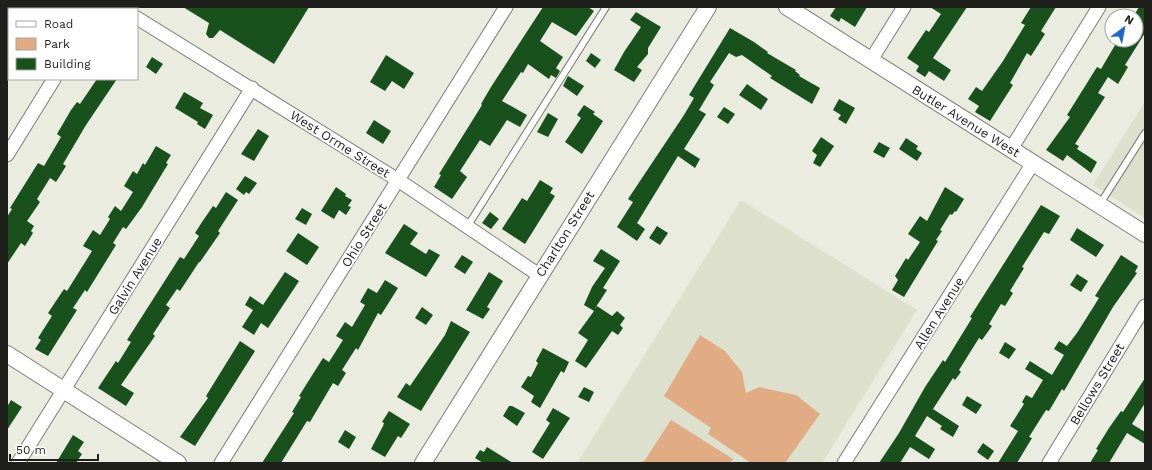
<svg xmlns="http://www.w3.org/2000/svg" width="1152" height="470" font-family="'Work Sans',sans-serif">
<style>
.built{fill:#dce0cd}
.green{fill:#e1ac84}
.building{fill:#19511c}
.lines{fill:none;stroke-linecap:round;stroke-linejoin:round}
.service-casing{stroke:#7d7f74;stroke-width:8}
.minor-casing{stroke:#7d7f74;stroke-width:15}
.tertiary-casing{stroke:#7d7f74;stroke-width:18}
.service{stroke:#fff;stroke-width:6}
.minor{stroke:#fff;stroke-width:13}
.tertiary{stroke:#fff;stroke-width:16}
.labels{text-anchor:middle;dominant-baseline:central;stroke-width:4;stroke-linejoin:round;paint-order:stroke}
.street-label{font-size:13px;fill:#1f201c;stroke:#fff}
</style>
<rect width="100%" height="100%" fill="#eaece0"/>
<g class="built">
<path d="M1145,102V218L1093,185Z"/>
<path d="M741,200L917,310L822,463H577Z"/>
</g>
<g class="green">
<path d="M700,335L725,351L742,372L746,393L759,387L796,395L820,414L785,463H751L708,434L711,428L664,396Z"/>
<path d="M671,420L733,459L730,463H643Z"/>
</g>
<g class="building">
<path d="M183,7H309L274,64L220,30L213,38H209L206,34L209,23Z"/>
<path d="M543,7H588L594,11L576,36L552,22L540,41L563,57L556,68L560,71L556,78L551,75L549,79L528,64L523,73L521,72L502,101L527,115L520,127L507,120L490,146L480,140L460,171L467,177L452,199L434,187L441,175L439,174L482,105L481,104L491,87Z"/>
<path d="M836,7H867L855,27L841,18L839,22L830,16Z"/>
<path d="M930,7H967L933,58L951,70L944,81L929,71L925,77L916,71L919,66L907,58L926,30L929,32L941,14Z"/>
<path d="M1031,7H1056L1041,31L1045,34L1031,56L1027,53L1010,83L1013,85L990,121L975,112L979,106L968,99L976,87L982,91L1003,61L1025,25L1021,23Z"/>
<path d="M1139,7H1145V33L1125,65L1128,67L1118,84L1108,77L1098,93L1105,97L1075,144L1079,146L1077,149L1097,162L1091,173L1067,155L1063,161L1046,150L1070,117L1067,115L1097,67L1101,69L1118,40H1136V12Z"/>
<path d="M636,12L661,27L648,48V54L637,67L642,70L634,82L614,70L624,52L641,27L630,20Z"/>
<path d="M730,28L754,42L768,52L767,53L796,70L795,71L800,75L799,76L820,88L812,104L770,78L772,76L742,55L736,57L729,53L710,82L714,85L699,110L706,114L684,149L700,159L695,168L678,156L637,223L645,229L637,241L617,227L633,202L628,199L684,115L694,98L689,95Z"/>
<path d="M591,53L601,60L595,68L586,61Z"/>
<path d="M386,55L414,73L404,89L392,81L385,91L370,82Z"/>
<path d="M152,57L163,64L156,74L146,67Z"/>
<path d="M568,76L584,86L577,96L563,86Z"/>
<path d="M97,79H117L86,125L63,164L66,166L56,182L50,178L37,199L40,202L27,221L34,226L31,231L33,233L25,246L21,243L7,264V217L12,209L10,208L38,163L44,166L61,137L57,134L71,110L77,102L80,104Z"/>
<path d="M747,84L768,99L761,110L739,95Z"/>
<path d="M184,92L203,103L200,108L213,115L205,129L197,124L198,122L175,108Z"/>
<path d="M839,99L855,108L846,124L838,119L841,115L833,110Z"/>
<path d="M584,105L595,112L593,114L603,121L582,154L565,142L581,118L577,115Z"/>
<path d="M724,107L735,114L728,124L717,117Z"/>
<path d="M548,113L558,119L548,137L537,132Z"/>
<path d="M374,120L391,131L383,144L366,133Z"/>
<path d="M258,129L269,136L254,161L241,154Z"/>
<path d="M821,137L834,146L820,167L813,163L817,155L812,151Z"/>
<path d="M906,138L918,146L916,149L922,153L917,161L899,149Z"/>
<path d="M879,142L890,148L884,158L873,152Z"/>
<path d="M156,146L171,155L166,163L168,164L142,207L126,229L123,227L113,243L116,245L87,292L85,290L73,308L77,310L48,356L35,349L41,340L38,338L52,316L48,313L64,289L67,291L92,251L83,246L93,230L100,235L110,219L108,217L115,206L121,211L133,192L124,186L133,171L137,174L143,163L145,165Z"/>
<path d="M245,176L257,183L249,194L246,192L244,195L236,189Z"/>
<path d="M540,180L553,188L550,193L555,196L525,244L502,229L522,198L527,201Z"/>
<path d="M336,187L346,194L345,196L352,200L348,206L351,207L346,215L339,210L334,219L321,211Z"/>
<path d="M945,187L964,199L956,212L955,211L952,215L950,214L940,230L942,231L936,240L938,241L904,297L892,290L898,280L895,276L906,258L908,260L920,242L908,234L920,216L927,221Z"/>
<path d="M226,192L238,200L218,231L220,233L200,262H199L180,291L177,289L166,305L170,308L153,334L155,336L121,385L134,393L126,406L98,388L116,361L118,363L131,342L127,340L180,257L184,259L199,236L195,233L202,222L213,206L216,208Z"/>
<path d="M1041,205L1060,216L1049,234L1044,232L1022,267L1024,268L1010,291L1013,293L1005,306L1001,304L989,324L992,326L982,340L979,338L959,370L961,372L955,380L953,378L933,409L959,426L953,437L940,429L942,426L927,416L915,436L935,449L929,459L910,447L900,463H879L899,433L925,387L943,360L945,362L972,318L970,317Z"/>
<path d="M302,208L312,214L306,225L295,219Z"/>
<path d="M490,212L499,219L491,229L482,223Z"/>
<path d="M404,224L418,233L410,244L426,254L429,249L440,255L426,277L385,253Z"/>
<path d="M657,226L668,233L660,245L649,238Z"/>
<path d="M1077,228L1104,245L1096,257L1070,240Z"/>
<path d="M298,233L319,247L307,265L286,251Z"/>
<path d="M601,249L620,261L603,288L607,290L594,310L597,306L612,316L617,311L625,318L620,325L623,328L618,335L612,331L586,368L575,361L588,340L578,333L594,311L584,305L592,287L605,268L593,261Z"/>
<path d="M462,255L473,262L465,274L454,267Z"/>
<path d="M1121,255L1138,266L1135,272L1137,273L1113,307L1064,391L1062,389L1049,411L1046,410L1029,437L1032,438L1017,463H998L1018,431L1010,426L1024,404L1022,402L1026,395L1032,398L1043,380L1025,369L1030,361L1052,375L1064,355L1054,349L1059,341L1067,346L1077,333L1099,298L1095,296Z"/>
<path d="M285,272L299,281L268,328L261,323L254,335L242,327L253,310L245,305L250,296L263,305Z"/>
<path d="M489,272L503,281L487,307L490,309L483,319L466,310Z"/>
<path d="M1077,274L1088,281L1081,292L1070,285Z"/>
<path d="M385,280L398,288L381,315L378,313L358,350L356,348L342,370L346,373L338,386L333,383L310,422L307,421L281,463H262L294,413L292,412L301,397L299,396L323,358L329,362L343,340L336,336L345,322L352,327L365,305L360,302L368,288L377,293Z"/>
<path d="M422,307L433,315L426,325L415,318Z"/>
<path d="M451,321L470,332L421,411L397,397L406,383L410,386L445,335Z"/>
<path d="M240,341L255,351L195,446L180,437L208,398L206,396Z"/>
<path d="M1005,342L1016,349L1009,359L999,353Z"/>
<path d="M543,348L569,362L564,373L561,371L540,408L531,402L534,396L521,387L528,376L531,377L538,363L536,361Z"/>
<path d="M1145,378V403L1132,424L1145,432V444L1127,433L1109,463H1090L1098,450L1096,449L1109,428L1121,411L1123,412Z"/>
<path d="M584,387L594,392L589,402L578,397Z"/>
<path d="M967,396L982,405L976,414L962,405Z"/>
<path d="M11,400L22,407L7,430V407Z"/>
<path d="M509,406H512L525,413L517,426L503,416Z"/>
<path d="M553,408L570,418L543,459L532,452L550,423L546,420Z"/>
<path d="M389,411L410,424L401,438L398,436L385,457L371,449L383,426L384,423L382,422Z"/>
<path d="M345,430L356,437L349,449L338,442Z"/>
<path d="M73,435L84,442L78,451L82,454L76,463H56Z"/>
<path d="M983,443L994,451L988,460L977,452Z"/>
<path d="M487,447L513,463H483L475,458L480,450L484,452Z"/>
</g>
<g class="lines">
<defs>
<g id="service">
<path d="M1100,204L1145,133"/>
<path d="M467,227L606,7"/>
</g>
<g id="minor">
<path d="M119,7L122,9"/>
<path d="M98,9L99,7"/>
<path d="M137,18L398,180L539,275"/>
<path d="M871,60L904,7"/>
<path d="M1011,149L1099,7"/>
<path d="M7,155L54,79"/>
<path d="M18,463L252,88"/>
<path d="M221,463L506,7"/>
<path d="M844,463L1033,163"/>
<path d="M1049,463L1145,306"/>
</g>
<g id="tertiary">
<path d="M787,7L1145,234"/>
<path d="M7,354L178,463"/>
<path d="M423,463L708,7"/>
</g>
</defs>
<use href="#service" class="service-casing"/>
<use href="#minor" class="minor-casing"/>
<use href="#tertiary" class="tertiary-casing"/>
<use href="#service" class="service"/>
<use href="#minor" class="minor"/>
<use href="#tertiary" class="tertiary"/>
</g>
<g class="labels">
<g class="street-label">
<text transform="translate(966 121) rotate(32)">Butler Avenue West</text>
<text transform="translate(340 144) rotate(32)">West Orme Street</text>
<text transform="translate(565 234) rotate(-58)">Charlton Street</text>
<text transform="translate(364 235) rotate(-58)">Ohio Street</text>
<text transform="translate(135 276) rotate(-58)">Galvin Avenue</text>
<text transform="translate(939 313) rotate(-58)">Allen Avenue</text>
<text transform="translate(1097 384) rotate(-59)">Bellows Street</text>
</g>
</g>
<rect width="1152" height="470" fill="none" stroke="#1f201c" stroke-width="16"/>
<rect x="8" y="8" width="130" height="72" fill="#ffffff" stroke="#a5a6a4"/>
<rect x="16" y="21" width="20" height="6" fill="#ffffff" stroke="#a5a6a4"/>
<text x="44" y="28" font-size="12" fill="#1f201c">Road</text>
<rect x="16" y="38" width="20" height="12" fill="#e1ac84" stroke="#a5a6a4"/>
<text x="44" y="48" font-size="12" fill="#1f201c">Park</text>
<rect x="16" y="58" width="20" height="12" fill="#19511c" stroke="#a5a6a4"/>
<text x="44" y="68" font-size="12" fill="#1f201c">Building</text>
<g transform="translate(1124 28) rotate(32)"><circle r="19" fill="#ffffff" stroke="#a5a6a4"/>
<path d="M0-3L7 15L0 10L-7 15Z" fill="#1f66d1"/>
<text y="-6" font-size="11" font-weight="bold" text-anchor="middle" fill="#1f201c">N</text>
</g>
<path d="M10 454v6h88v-6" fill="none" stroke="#1f201c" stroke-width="2"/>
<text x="16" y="454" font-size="12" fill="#1f201c" stroke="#ffffff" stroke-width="3" paint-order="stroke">50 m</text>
</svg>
